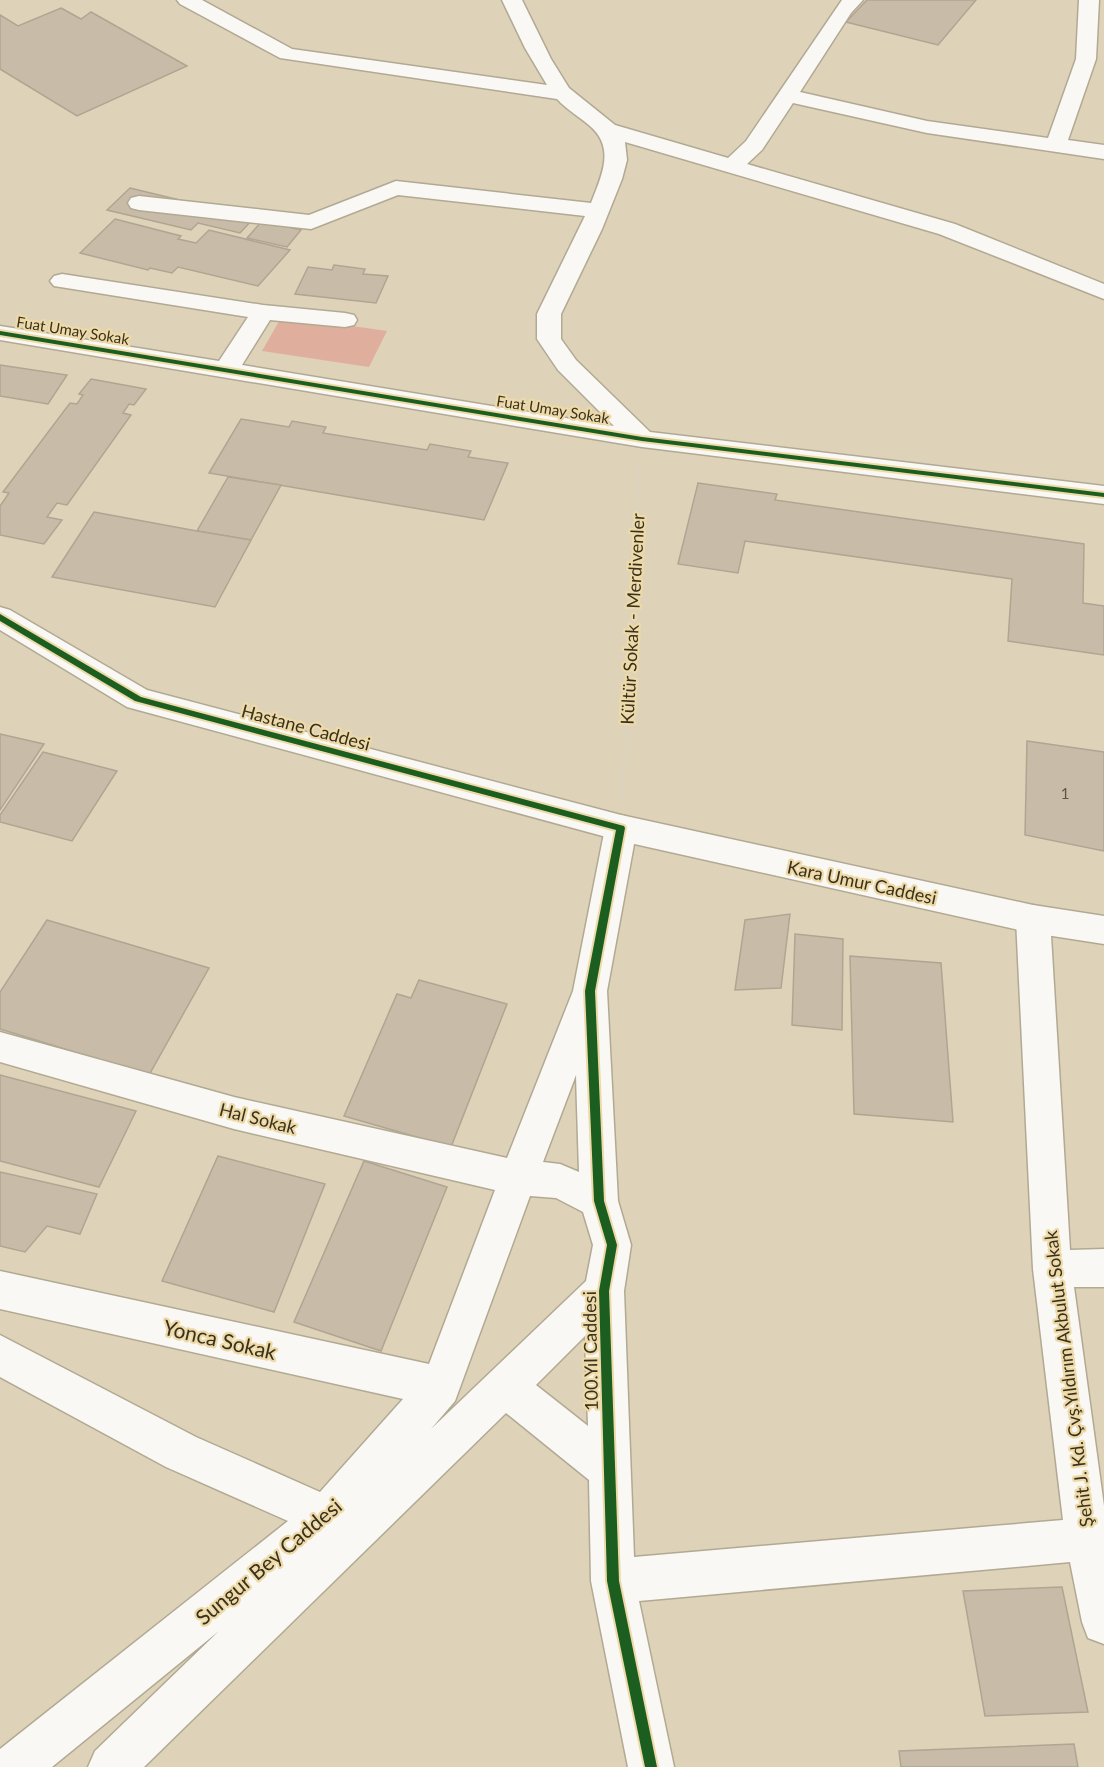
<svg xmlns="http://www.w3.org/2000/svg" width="1104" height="1767" font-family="Lato,sans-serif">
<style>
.green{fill:#e0ae9c}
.building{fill:#c8bca8;stroke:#b0a592;stroke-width:1.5}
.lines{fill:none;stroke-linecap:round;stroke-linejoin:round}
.minor-casing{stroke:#b1a993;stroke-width:3}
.major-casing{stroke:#b1a993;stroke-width:3}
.path-far1{stroke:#d7d4cc;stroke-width:3;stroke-dasharray:1.5 4;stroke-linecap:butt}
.path{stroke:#d7d4cc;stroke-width:4;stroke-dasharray:1.5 4.5;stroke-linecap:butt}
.minor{fill:#faf8f4;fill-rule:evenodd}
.major{fill:#faf8f4;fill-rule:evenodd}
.cycleway-casing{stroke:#eedaa8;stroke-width:4}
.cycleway{fill:#1b5e20;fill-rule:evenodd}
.labels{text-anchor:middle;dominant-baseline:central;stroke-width:4.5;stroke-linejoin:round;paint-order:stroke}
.far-street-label{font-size:15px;fill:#39311d;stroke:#eedaa8}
.number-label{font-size:15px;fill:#5f5642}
.street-label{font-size:18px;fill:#39311d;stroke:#eedaa8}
.near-street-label{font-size:21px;fill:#39311d;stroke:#eedaa8}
</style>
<rect width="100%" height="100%" fill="#ded3b8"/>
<path class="green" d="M282,316L387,331L369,367L262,351Z"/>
<g class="building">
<path d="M867,0H976L938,45L846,22Z"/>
<path d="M61,8L81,19L91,12L187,66L77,116L0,69V15L18,26Z"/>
<path d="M130,188L254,218L240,233L198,223L191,230L107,210Z"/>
<path d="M115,219L181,236L178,239L196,243L209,230L290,250L258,286L178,267L172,273L150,268L148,270L80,253Z"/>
<path d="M262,221L301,230L287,247L247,238Z"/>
<path d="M334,265L365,269L363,274L388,276L376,303L295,294L308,267L332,270Z"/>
<path d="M0,365L67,375L48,404L0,396Z"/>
<path d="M91,379L146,389L134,405L129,404L123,413L131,415L67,505L57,503L47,517L62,520L44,544L0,535V506L9,493L3,492L70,403L77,404L83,395L79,394Z"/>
<path d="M241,419L289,427L292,421L326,427L323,433L427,450L430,444L471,451L468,457L508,463L484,520L209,473Z"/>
<path d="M228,477L281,485L251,540L197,531Z"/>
<path d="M698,483L777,494L775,500L1084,544L1083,603L1104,606V655L1008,641L1012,579L745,541L738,573L678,564Z"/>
<path d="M94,512L197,531L251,540L215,607L52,577Z"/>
<path d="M0,734L44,744L0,810Z"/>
<path d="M1027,741L1104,752V851L1025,835Z"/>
<path d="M43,752L117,771L72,841L0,822V815Z"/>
<path d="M790,914L781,988L735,990L745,920Z"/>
<path d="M47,920L209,968L149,1075L0,1029V992Z"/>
<path d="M795,934L843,939L842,1030L792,1025Z"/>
<path d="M850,956L941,963L953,1122L854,1114Z"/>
<path d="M419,980L507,1004L451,1147L344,1116L397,994L411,998Z"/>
<path d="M0,1075L136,1111L99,1187L0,1161Z"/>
<path d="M218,1156L325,1184L274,1312L162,1281Z"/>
<path d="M364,1161L447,1187L381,1351L294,1322Z"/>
<path d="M0,1172L97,1194L80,1234L47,1226L25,1252L0,1246Z"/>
<path d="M1062,1587L1088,1712L985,1716L963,1591Z"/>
<path d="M1074,1744L1078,1767H901L899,1751Z"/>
</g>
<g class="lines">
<defs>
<g id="minor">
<path d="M177,0H202L292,49L547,85L525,48L502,0H522L551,59L569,88L615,125L728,158L746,141L842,0H863L851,13L800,92L927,121L1048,138L1076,59L1079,0H1099L1096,59L1068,140L1104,145V159L927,133L793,103L762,150L747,164L955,224L1104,284V299L939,234L625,142L627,160L622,179L602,229L561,314V339L576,360L650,432L1104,486V504L642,447L0,340V326L219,361L248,317L54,286L50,281L54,276L62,274L263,305L345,313L354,315L357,320L354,325L345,327L270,320L242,365L614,426L558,370L537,339V314L585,216L398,195L311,229L139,210L131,208L128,203L131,198L139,196L309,215L396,181L591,203C601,177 616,148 590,126C580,117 567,110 557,99L280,58L180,4Z"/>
<path d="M621,815L632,819L637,828L607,991L618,1201L631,1245L624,1291L634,1557L1063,1520L1033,1269L1016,919L1021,909L1033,905L1045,909L1050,919L1070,1250L1104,1249V1287H1074L1104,1506V1644L1088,1638L1082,1622L1070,1562L639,1601L674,1767H628L591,1581L589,1480L506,1413L144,1767H88L95,1751L219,1631L52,1767H0V1749L288,1521L166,1467L0,1377V1335L196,1437L320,1492L403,1399L0,1309V1271L429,1364L495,1190L234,1129L0,1062V1032L234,1097L507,1158L573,991L605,828L610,819ZM576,1075L579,1172L560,1164L543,1162ZM530,1196L556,1198L583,1212L593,1245L586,1281L431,1429L455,1401ZM585,1336L588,1426L536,1385Z"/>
</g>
<path id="major" d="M0,607L10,610L147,690L621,815L1033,905L1104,916V944L1033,933L621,841L138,710L127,707L0,630Z"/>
</defs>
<use href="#minor" class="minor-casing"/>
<use href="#major" class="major-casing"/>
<path class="path-far1" d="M628,694L640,467"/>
<path class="path" d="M622,795L628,693"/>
<use href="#minor" class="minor"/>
<use href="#major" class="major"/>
<defs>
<g id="cycleway">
<path d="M0,331L642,437L1104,493V497L642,441L0,335Z"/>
<path d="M0,614L141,697L624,826L625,828L595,991L604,1201L617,1245L609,1291L619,1581L657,1767H645L607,1581L599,1291L607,1245L594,1201L585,991L616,830L135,701L0,621Z"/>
</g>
</defs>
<use href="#cycleway" class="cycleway-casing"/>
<use href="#cycleway" class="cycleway"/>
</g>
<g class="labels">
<g class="far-street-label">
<text transform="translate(73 330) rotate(9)">Fuat Umay Sokak</text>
<text transform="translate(553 409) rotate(9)">Fuat Umay Sokak</text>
</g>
<g class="number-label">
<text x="1065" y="793">1</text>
</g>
<g class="street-label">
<text transform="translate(632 619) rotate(-87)">Kültür Sokak - Merdivenler</text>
<text transform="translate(306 727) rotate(15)">Hastane Caddesi</text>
<text transform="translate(862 882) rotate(12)">Kara Umur Caddesi</text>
<text transform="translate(258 1118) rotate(14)">Hal Sokak</text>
<text transform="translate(590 1351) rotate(-91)">100.Yıl Caddesi</text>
<text transform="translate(1068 1379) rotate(-97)">Şehit J. Kd. Çvş.Yıldırım Akbulut Sokak</text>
</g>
<g class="near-street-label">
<text transform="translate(220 1339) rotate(13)">Yonca Sokak</text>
<text transform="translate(268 1561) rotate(-40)">Sungur Bey Caddesi</text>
</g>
</g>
</svg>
